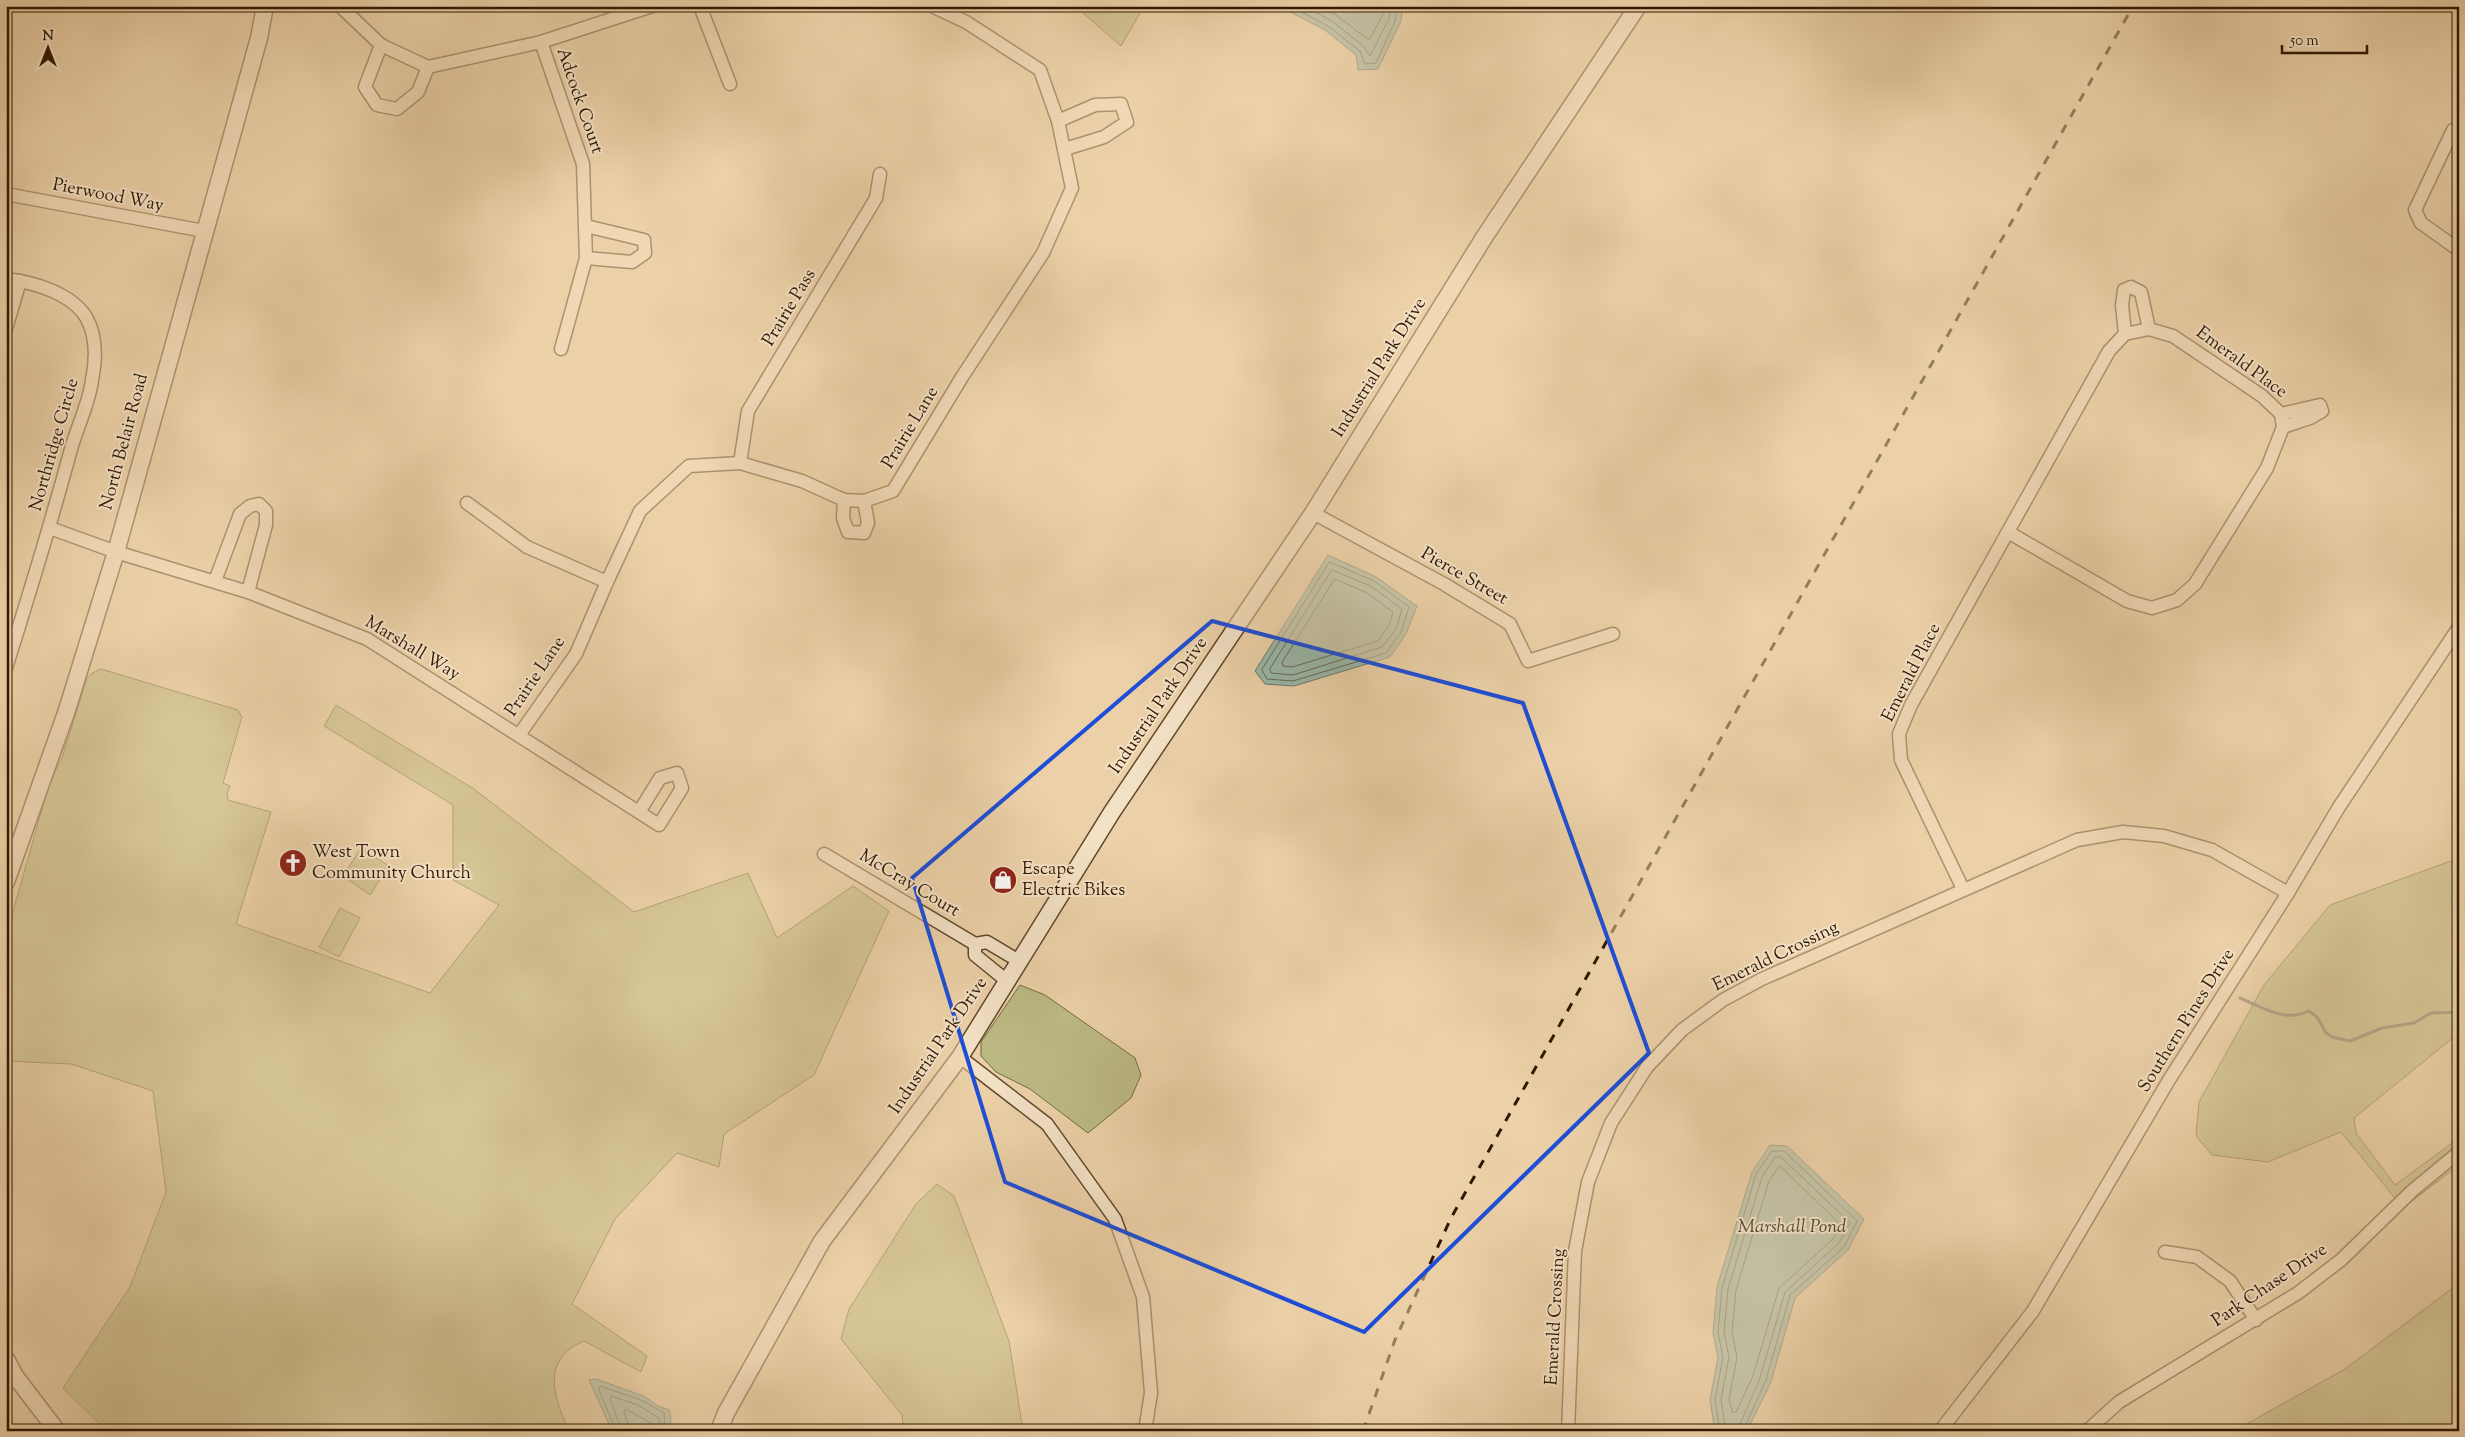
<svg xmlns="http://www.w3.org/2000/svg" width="2465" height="1437" font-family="'Sorts Mill Goudy',serif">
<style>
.green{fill:#bcba84;stroke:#766942}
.water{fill:#99b7aa;stroke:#6f7766}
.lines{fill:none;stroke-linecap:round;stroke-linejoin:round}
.shore{stroke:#646855;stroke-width:1}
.stream{stroke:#6f7766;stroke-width:3}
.minor-casing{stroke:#5f462a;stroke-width:15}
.tertiary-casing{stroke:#5f462a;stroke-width:19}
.minor{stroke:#f3e1c6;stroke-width:12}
.tertiary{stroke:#f3e1c6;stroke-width:16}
.rail{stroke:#301800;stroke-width:3;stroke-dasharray:9 9;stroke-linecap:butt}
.marked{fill:none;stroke:#1d4ed8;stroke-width:4;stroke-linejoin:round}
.labels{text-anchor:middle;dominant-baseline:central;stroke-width:4;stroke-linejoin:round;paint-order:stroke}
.street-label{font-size:18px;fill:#301800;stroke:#f3e1c6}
.poi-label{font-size:18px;fill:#301800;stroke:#f3e1c6;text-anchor:start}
.water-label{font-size:19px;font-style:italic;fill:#504833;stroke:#f3e1c6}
</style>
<rect width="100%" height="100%" fill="#ecd1a8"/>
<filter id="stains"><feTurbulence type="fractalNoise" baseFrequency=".004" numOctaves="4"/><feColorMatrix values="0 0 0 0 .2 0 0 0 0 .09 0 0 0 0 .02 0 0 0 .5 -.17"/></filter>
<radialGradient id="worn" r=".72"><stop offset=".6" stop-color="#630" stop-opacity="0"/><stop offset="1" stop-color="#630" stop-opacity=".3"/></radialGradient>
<g class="green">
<path d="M1075,6H1144L1121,46Z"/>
<path d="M101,669L238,710L242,717L223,783L230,786L227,794L228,800L271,812L236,924L430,993L499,905L453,880V805L324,726L336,705L474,789L634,912L748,873L777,938L853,886L889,911L814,1075L724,1134L719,1167L677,1153L615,1219L572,1304L647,1356L641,1372L584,1341C541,1359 553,1396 569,1431H107L63,1388L130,1287L166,1192L153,1091L71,1064L6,1061V936L50,781L62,758L87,678L92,673Z"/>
<path d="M361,848L389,866L370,895L343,876Z"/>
<path d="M2459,858V1033L2354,1118L2356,1133L2395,1185L2459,1138V1165L2403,1208L2341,1132L2268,1162L2212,1155L2196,1136L2199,1102L2264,985L2330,905Z"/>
<path d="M340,908L360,918L339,957L319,947Z"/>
<path d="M1020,985L1045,995L1135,1058L1141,1075L1131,1098L1088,1133L1030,1089L996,1072L981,1056V1042Z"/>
<path d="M937,1184L954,1196L1009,1341L1023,1431H904L902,1415L841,1339L849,1309L916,1204Z"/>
<path d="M2459,1283V1431H2234L2345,1369Z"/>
</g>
<g class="water">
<path d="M1279,6H1404L1400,23L1378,69L1358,70L1356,55L1325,30Z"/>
<path d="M1328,555L1376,577L1417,606L1406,634L1390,657L1294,686L1265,684L1255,671Z"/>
<path d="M1770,1145L1787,1146L1864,1219L1848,1250L1795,1298L1771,1382L1747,1431H1715L1710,1400L1718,1357L1713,1333L1717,1287L1752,1172Z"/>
<path d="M596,1379L644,1396L658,1406L669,1410L671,1417L669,1431H612L589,1380Z"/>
</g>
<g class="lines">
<g class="shore">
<path d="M1290,6L1328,26L1360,51L1365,64L1376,63L1395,21L1398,6"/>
<path d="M1304,6L1332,21L1363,46L1370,56L1389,19L1392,6"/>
<path d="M1320,6L1336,15L1369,40L1382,17L1384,6"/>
<path d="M1330,562L1374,581L1409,607L1401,632L1386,653L1293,681L1267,679L1262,670Z"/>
<path d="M1332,570L1371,586L1402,609L1396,629L1382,647L1293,675L1271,673L1270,669Z"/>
<path d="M1335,579L1367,593L1393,612L1389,625L1378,641L1292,667L1283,666L1282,663Z"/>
<path d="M1780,1166L1840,1224L1833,1239L1779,1288L1753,1376L1736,1412L1733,1413L1729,1400L1737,1357L1732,1332L1736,1290L1769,1181Z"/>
<path d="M616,1431L599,1390L600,1386L641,1400L664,1413L665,1431"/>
<path d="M622,1431L610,1399L611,1396L638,1405L659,1418V1431"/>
<path d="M630,1431L624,1412L626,1409L651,1423L652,1431"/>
<path d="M1720,1431L1715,1400L1723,1357L1718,1332L1722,1288L1756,1174L1772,1151H1784L1857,1221L1844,1247L1790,1295L1766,1380L1743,1431"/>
<path d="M1726,1431L1721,1400L1729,1357L1724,1332L1728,1289L1762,1177L1775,1157H1781L1850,1223L1839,1243L1785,1292L1760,1378L1737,1431"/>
</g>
<path class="stream" d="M2240,998C2262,1007 2285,1023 2309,1011L2317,1017L2326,1033L2332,1037L2350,1041L2382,1028L2414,1023L2431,1013L2459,1012"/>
<defs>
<g id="minor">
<path d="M340,6L381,45L428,67L541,42L652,6"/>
<path d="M700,6L730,84"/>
<path d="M541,42L583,164L586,258L561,349"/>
<path d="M381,45L365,87L377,105L397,109L418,92L428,67"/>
<path d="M1058,121L1095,105L1121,104L1127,122L1104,137L1065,149"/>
<path d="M2459,128L2453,130L2415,210L2421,223L2459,250"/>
<path d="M6,194L204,231"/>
<path d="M586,226L644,240L645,253L632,262L586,258"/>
<path d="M6,279C33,282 71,293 86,317C97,336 96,360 92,380C89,404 77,427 71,449C51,523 29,595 6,668"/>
<path d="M6,329L20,281"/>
<path d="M2125,334L2122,305L2124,290L2131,287L2141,292L2149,329"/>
<path d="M2281,414L2320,405L2322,411L2310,418L2283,427"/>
<path d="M740,463L748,411L876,198L880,174"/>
<path d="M844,500L843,518L848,532L864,533L868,523L864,501"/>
<path d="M467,503L527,547L607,582"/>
<path d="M1313,513L1444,584L1510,624L1528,661L1613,634"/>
<path d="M50,528L116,552L248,592L367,639L659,825L682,788L677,773L660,778L639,812"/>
<path d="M215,581L240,514L250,506L259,504L266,511V525L248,592"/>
<path d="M519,735L576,654L607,582L640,511L689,466L740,463L802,481L844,500L864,501L893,491L962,377L1043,253L1072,188L1058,121L1040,70L966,22L932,6"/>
<path d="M824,854L975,944L987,942L1019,961"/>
<path d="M1963,889L1901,760L1899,734L1911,705L2109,351L2125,334L2149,329L2173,336L2262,396L2281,414L2283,427L2267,468L2195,584L2177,600L2152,608L2127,601L2008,532"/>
<path d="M975,944V955L1007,981"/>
<path d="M960,1057L1047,1124L1115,1219L1143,1297L1151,1393L1145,1431"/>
<path d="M2165,1252L2197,1257L2230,1281L2256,1320"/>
<path d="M1568,1431L1575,1251L1588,1182L1611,1123L1647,1067L1682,1030L1723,1000L1762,979L2077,840L2123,832L2164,836L2212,850L2288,893"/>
<path d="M1940,1431L2033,1311L2169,1080L2288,893L2339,807L2459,627"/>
<path d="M2087,1431L2119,1402L2298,1293L2341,1260L2412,1191L2459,1152"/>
</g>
<g id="tertiary">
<path d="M6,882L66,713L116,552L259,38L265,6"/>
<path d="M6,1359L15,1376L57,1431"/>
<path d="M719,1431L726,1413L822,1241L960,1057L1112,812L1313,513L1485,236L1638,6"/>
</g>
</defs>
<use href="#minor" class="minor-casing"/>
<use href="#tertiary" class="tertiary-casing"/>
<use href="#minor" class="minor"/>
<use href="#tertiary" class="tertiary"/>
<path class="rail" d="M1363,1431L1395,1340L1451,1218L2133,6"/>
</g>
<path d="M0 0H2465V1437H0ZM1212,621L1523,703L1649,1053L1364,1332L1005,1182L912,878Z" fill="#ecd1a8" fill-opacity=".55" fill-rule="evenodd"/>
<path class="marked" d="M1212,621L1523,703L1649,1053L1364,1332L1005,1182L912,878Z"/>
<defs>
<symbol id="church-disc" viewBox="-11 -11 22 22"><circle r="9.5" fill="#8f2418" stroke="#f3e1c6"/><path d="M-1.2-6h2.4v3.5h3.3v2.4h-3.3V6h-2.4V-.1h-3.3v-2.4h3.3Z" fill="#fff"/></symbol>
<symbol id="shop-disc" viewBox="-11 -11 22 22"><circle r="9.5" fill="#8f2418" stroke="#f3e1c6"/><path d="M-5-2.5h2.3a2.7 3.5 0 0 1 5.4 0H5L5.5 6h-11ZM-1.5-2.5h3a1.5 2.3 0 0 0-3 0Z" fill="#fff"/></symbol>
</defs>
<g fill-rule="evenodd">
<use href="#church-disc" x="277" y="847" width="32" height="32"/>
<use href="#shop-disc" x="987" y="864" width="32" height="32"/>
</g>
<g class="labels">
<g class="street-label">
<text transform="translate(579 101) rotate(71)">Adcock Court</text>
<text transform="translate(108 196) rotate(11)">Pierwood Way</text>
<text transform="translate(790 308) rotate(-59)">Prairie Pass</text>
<text transform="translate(2241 363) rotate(36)">Emerald Place</text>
<text transform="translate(1380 368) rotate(-58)">Industrial Park Drive</text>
<text transform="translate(911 428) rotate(-59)">Prairie Lane</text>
<text transform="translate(125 442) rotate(-75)">North Belair Road</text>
<text transform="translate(55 445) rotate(-74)">Northridge Circle</text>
<text transform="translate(1464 577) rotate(30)">Pierce Street</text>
<text transform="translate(412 649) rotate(31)">Marshall Way</text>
<text transform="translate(1912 673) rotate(-63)">Emerald Place</text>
<text transform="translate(536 677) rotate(-56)">Prairie Lane</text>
<text transform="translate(1159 706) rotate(-56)">Industrial Park Drive</text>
<text transform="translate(909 884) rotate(31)">McCray Court</text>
<text transform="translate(1776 957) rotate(-26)">Emerald Crossing</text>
<text transform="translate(2187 1021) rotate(-58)">Southern Pines Drive</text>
<text transform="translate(939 1046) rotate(-56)">Industrial Park Drive</text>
<text transform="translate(2270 1286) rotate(-34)">Park Chase Drive</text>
<text transform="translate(1556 1317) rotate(-87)">Emerald Crossing</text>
</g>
<g class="poi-label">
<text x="312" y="853">West Town<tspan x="312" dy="21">Community Church</tspan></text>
<text x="1022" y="870">Escape<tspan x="1022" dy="21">Electric Bikes</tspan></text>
</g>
<g class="water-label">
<text x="1792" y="1227">Marshall Pond</text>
</g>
</g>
<rect width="2465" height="1437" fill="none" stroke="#ecd1a8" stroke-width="25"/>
<rect x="8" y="8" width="2450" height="1422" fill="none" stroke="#301800" stroke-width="2.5"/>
<rect x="12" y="12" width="2440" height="1412" fill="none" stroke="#301800"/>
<g transform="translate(48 48)" stroke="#f3e1c6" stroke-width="4" paint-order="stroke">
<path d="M0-4L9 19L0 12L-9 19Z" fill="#301800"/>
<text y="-8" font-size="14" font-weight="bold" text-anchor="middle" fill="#301800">N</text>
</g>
<path d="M2282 45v8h85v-8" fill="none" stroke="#301800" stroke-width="2.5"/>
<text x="2290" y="45" font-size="15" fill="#301800" stroke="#f3e1c6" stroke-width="4" paint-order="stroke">50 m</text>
<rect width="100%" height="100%" filter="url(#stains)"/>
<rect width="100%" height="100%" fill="url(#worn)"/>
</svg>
